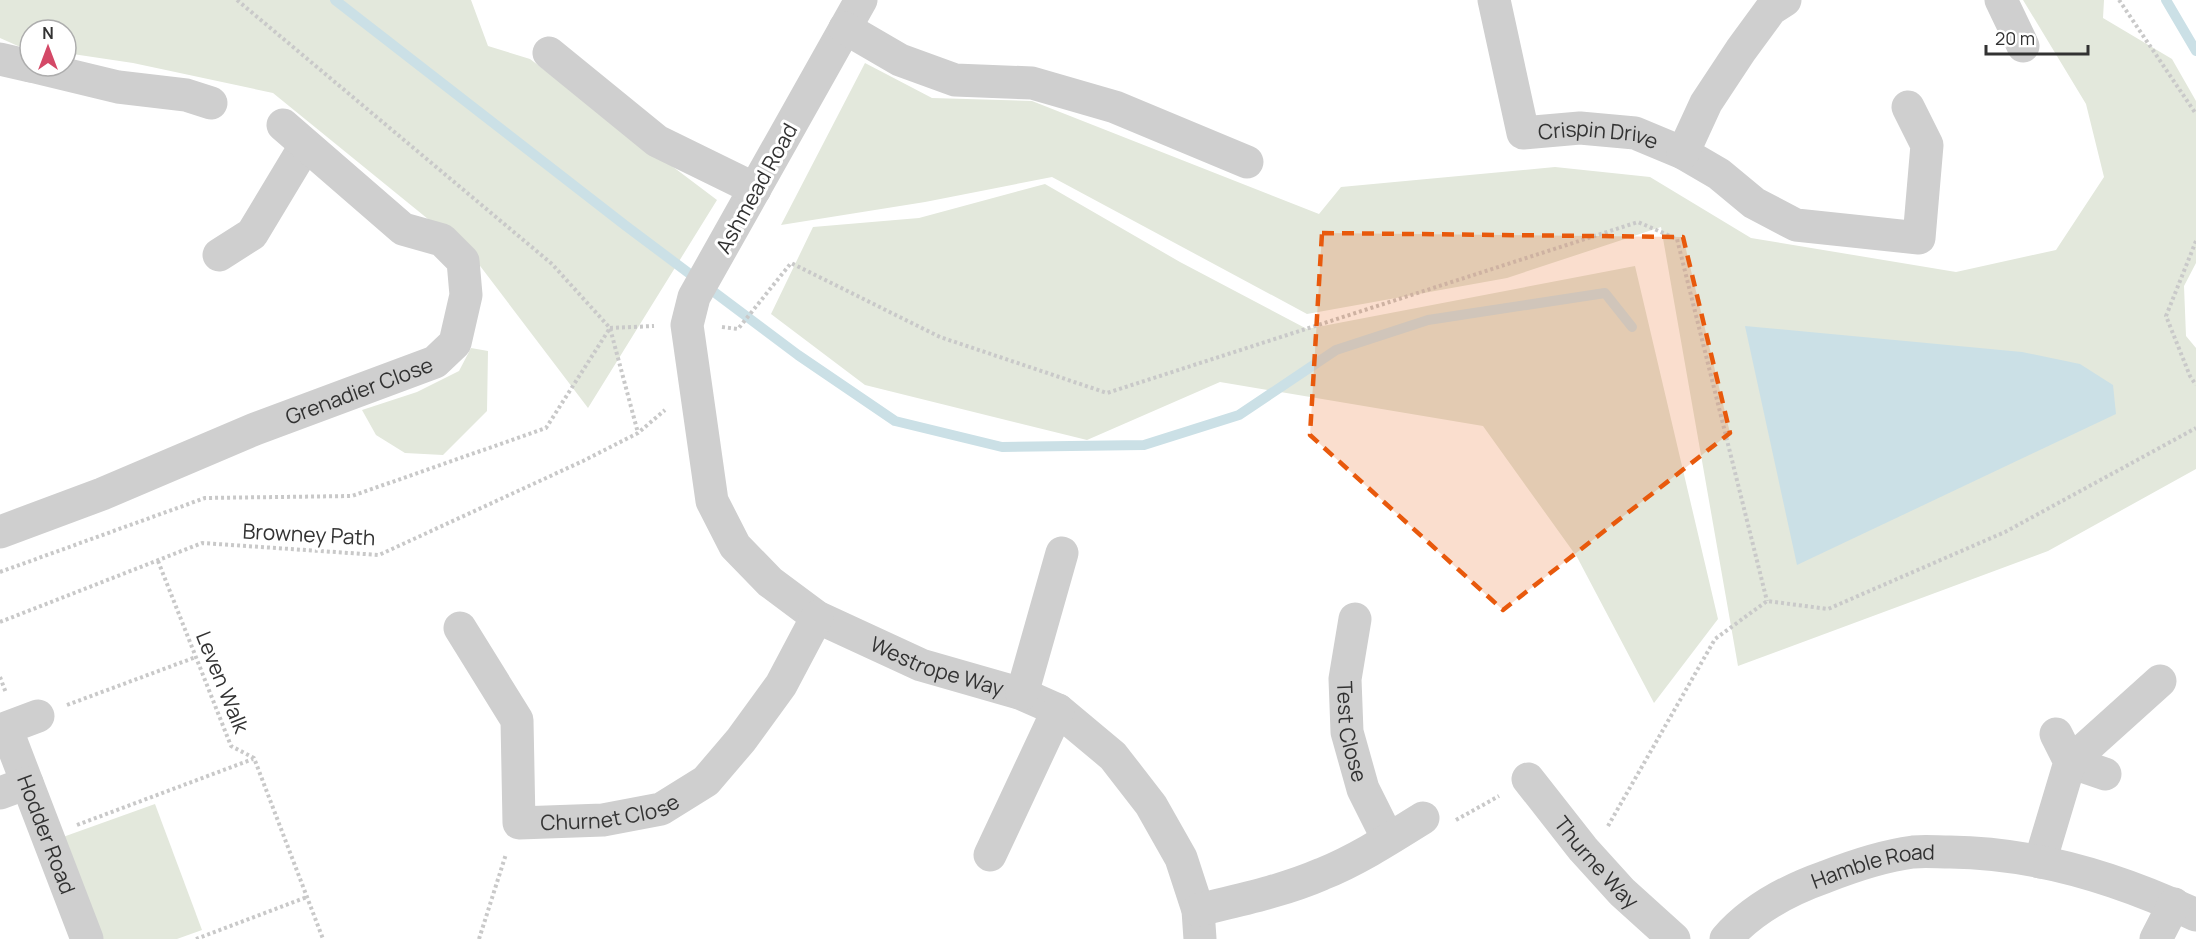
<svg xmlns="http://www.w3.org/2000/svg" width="2196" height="939" font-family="Manrope,sans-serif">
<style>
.green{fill:#e3e8dc}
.water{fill:#cbe0e6}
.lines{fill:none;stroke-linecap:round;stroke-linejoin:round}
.stream{stroke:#cbe0e6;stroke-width:10}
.path{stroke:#c9c9c9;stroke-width:4;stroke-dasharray:3 3;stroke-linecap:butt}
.minor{stroke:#cfcfcf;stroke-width:33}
.marked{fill:#e8590c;fill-opacity:0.2;stroke:#e8590c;stroke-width:4.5;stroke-dasharray:12 8;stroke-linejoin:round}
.labels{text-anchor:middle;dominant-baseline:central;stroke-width:6;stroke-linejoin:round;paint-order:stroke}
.street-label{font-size:21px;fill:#323232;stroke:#fff}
</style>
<rect width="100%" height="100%" fill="#fff"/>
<g class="green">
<path d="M0,0H471L488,46L530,59L717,200L588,408L471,254L273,93L133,63L66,53V30H30V48L18,46L0,38Z"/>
<path d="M2023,0H2104L2103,18L2172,59L2196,101V263L2184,286L2186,336L2196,348V469L2048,551L1738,666L1661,227L1507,278L1307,314L1052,177L925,202L781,225L865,63L932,98L1032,101L1319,214L1341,187L1555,167L1650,177L1751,238L1956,272L2056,250L2104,177L2086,104Z"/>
<path d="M1045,184L1180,262L1307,329L1635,266L1718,619L1654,703L1577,557L1483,426L1220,382L1087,440L865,385L771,314L813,227L919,218Z"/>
<path d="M471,348L488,351L487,411L443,455L405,453L376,435L362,410L417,392L459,371Z"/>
<path d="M155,804L202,930L177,939H100L63,837Z"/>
</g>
<path class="water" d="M1745,326L2022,352L2080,364L2113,385L2116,414L1797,565Z"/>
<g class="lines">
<g class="stream">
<path d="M335,0L626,226L798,355L895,421L1002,447L1144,445L1239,415L1336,350L1428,320L1605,293L1632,327"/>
<path d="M2166,0L2196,51"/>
</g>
<g class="path">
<path d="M237,0L552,264L610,328L638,433"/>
<path d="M2119,0L2196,114"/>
<path d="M2196,241L2166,316L2190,376L2196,385"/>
<path d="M722,327L738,329L791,263L940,337L1107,393L1638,222L1677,239L1767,601"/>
<path d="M610,328L654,326"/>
<path d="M158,561L231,746L254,758L323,939"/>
<path d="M0,572L205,498L352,496L546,428L610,328"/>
<path d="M0,622L202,543L379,555L583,461L638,433L665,410"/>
<path d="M0,677L6,693"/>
<path d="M67,705L196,657"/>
<path d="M1456,820L1499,796"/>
<path d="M77,825L253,759"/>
<path d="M1608,826L1715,639L1767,601L1828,609L2005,532L2196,428"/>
<path d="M196,939L307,897"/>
<path d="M479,939L506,854"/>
</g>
<g class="minor">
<path id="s1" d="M861,0L694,297L687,325L712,501L735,546L770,582L817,617L921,665L1022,694L1058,710L1113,756L1151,805L1181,858L1198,910L1200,939"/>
<path id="s2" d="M1494,0L1523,133L1580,128L1635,133L1683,153L1719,174L1754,203L1796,225L1919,238L1927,145L1908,107"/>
<path d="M2001,0L2023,46"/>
<path d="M845,28L900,60L955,80L1032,83L1115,107L1247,162"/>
<path d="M549,53L657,141L755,189"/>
<path d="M0,59L30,66"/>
<path d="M31,66L118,87L186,95L211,103"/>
<path d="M1683,153L1706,103L1741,50L1771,9L1785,0"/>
<path d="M219,255L252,234L305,146"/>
<path id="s3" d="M0,532L102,494L255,429L435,362L455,343L466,295L463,261L442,240L403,229L283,125"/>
<path id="s4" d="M1355,619L1345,679L1347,732L1363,789L1388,839"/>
<path id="s5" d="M460,628L517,720L519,823L603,820L661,809L706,781L741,740L781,685L817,617"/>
<path d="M1022,694L1062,553"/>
<path id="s6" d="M38,716L6,728L87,939"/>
<path d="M2105,774L2070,762L2160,681"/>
<path id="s7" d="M1528,779L1583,849L1622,892L1674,939"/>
<path d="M0,793L27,783"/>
<path d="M990,855L1058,710"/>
<path d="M2040,862L2070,762L2056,734"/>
<path d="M1198,910C1239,900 1283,891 1322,874C1357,860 1391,838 1423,818"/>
<path id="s8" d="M1726,939C1752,909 1788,890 1825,877C1853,866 1883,856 1913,852C1925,851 1938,852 1950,852C2034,853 2120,879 2196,915"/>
<path d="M2156,939L2174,904"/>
</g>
</g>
<path class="marked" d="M1322,233L1683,237L1730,433L1503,610L1310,435Z"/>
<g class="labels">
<g class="street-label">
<text stroke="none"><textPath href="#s2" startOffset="212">Crispin Drive</textPath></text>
<text transform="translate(756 188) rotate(-61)">Ashmead Road</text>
<text stroke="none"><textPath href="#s3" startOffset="386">Grenadier Close</textPath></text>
<text transform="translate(309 534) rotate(3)">Browney Path</text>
<text stroke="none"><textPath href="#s1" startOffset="837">Westrope Way</textPath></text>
<text transform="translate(223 682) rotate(68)">Leven Walk</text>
<text stroke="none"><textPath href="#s4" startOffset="114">Test Close</textPath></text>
<text stroke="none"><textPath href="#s5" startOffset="303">Churnet Close</textPath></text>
<text stroke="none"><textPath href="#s6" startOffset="148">Hodder Road</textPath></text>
<text stroke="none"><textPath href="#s7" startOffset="108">Thurne Way</textPath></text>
<text stroke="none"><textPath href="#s8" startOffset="168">Hamble Road</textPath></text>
</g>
</g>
<g transform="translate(48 48)"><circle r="28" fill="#ffffff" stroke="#adadad" stroke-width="1.5"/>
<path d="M0-4.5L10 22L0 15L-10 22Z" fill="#d44967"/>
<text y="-9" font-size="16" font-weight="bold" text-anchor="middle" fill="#323232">N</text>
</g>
<path d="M1986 45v9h102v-9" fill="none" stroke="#323232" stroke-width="3"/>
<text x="1995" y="45" font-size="18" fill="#323232" stroke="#ffffff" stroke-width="4.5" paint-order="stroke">20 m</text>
</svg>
